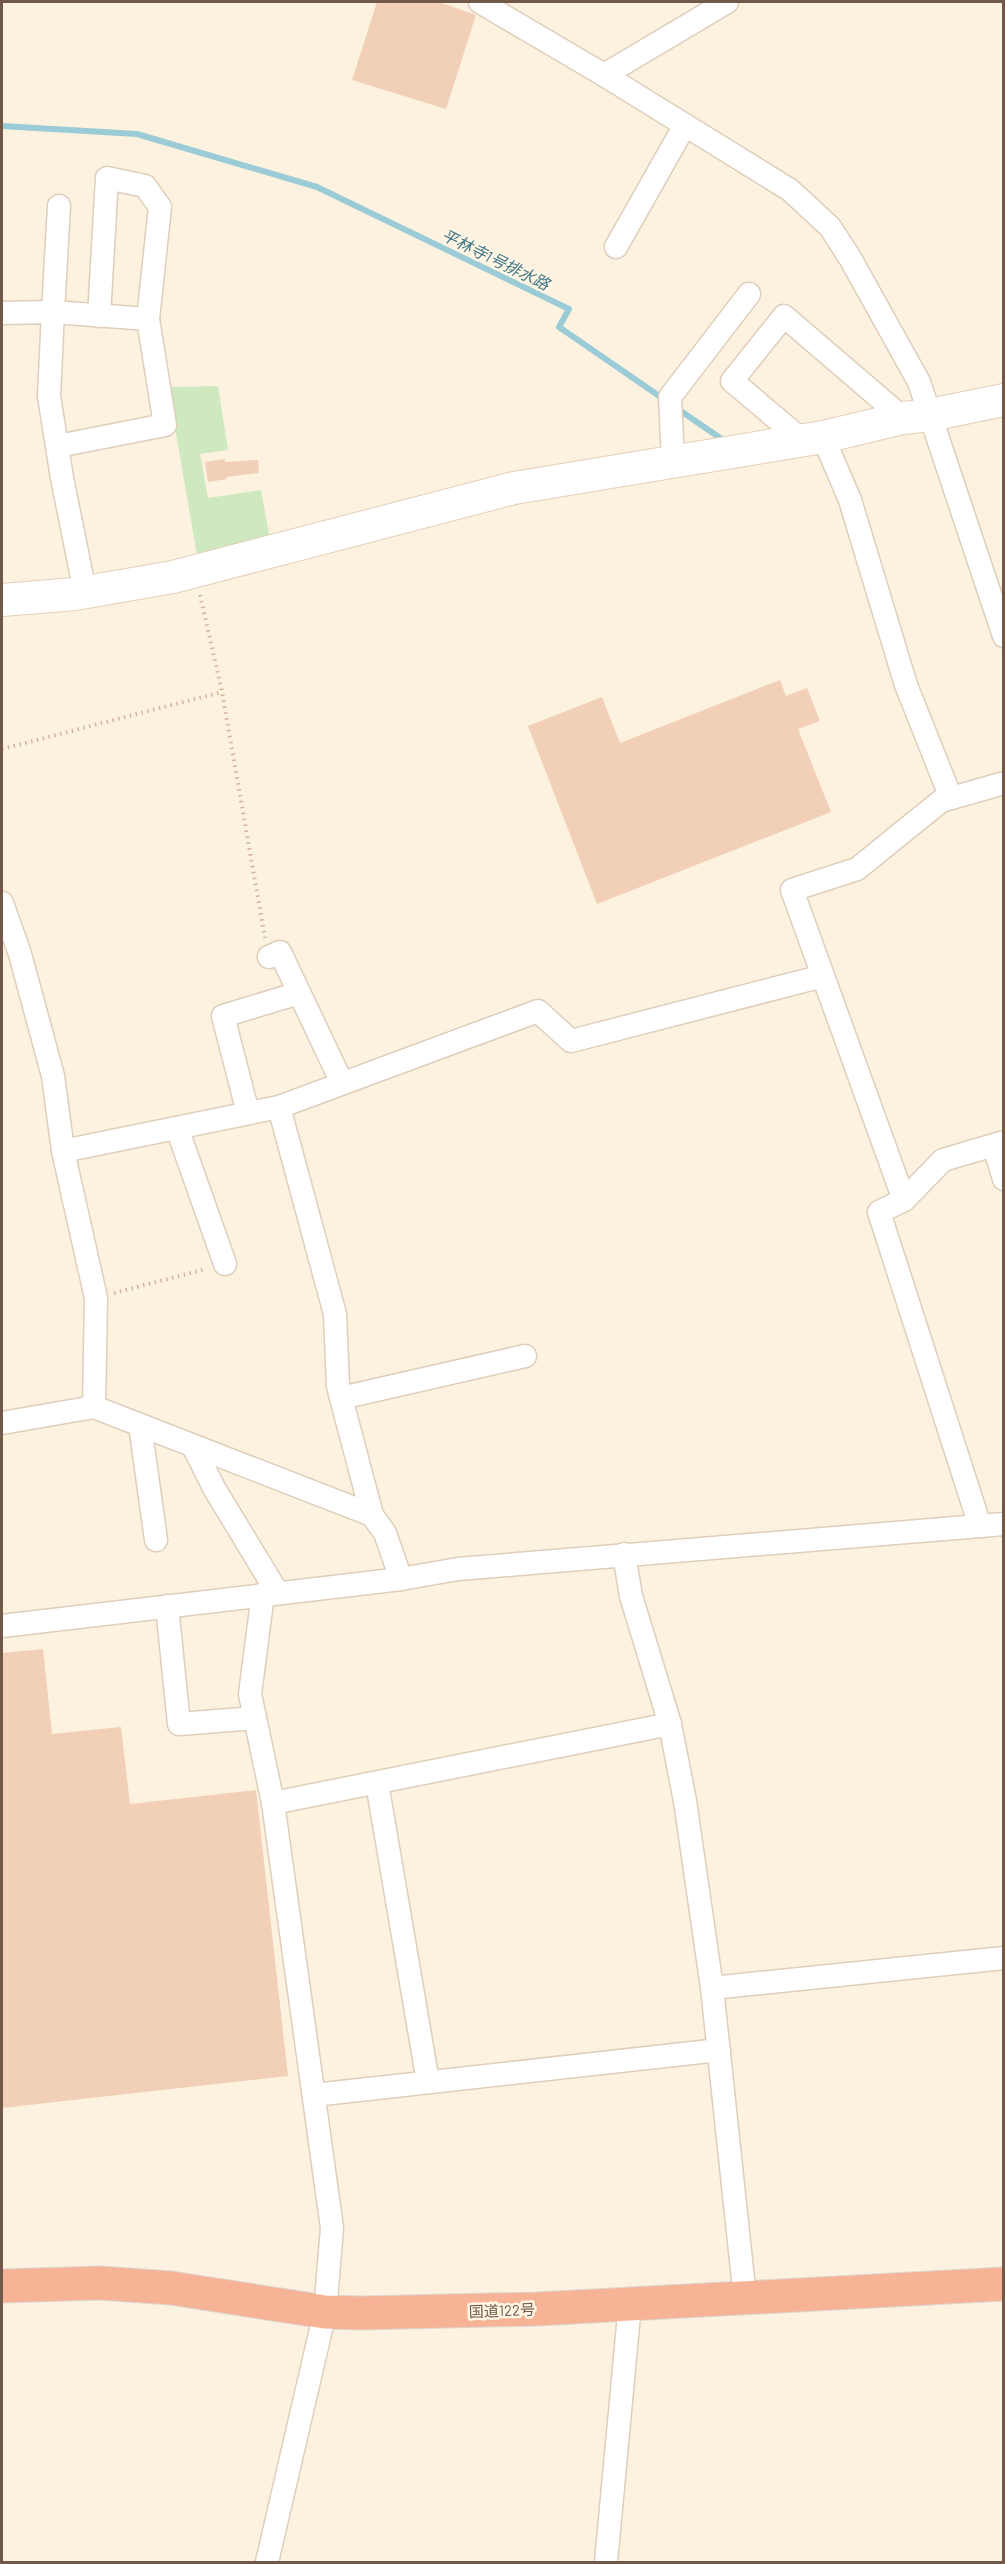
<svg xmlns="http://www.w3.org/2000/svg" width="1005" height="2564" font-family="Barlow,'Noto Sans JP',sans-serif">
<style>
.green{fill:#cee9bf}
.lines{fill:none;stroke-linecap:round;stroke-linejoin:round}
.stream{stroke:#9bcbd6;stroke-width:6}
.building{fill:#f1d0b7}
.street-casing{stroke:#dfcebc;stroke-width:25}
.secondary-casing{stroke:#e4cfba;stroke-width:34}
.highway-casing{stroke:#ddd7d3;stroke-width:35}
.path{stroke:#d5b49b;stroke-width:4;stroke-dasharray:1.5 4.5;stroke-linecap:butt}
.street{stroke:#fff;stroke-width:22}
.secondary{stroke:#fff;stroke-width:32}
.highway{stroke:#f6b396;stroke-width:33}
.labels{text-anchor:middle;dominant-baseline:central;stroke-width:5;stroke-linejoin:round;paint-order:stroke}
.street-label{font-size:15px;fill:#725848;stroke:#fff6e5}
.water-label{font-size:16px;font-style:italic;fill:#417885;stroke:#fff6e5}
</style>
<rect width="100%" height="100%" fill="#fcf2df"/>
<path class="green" d="M218,386L228,450L200,454L208,498L261,490L270,540L198,561L168,387Z"/>
<g class="lines">
<g class="stream">
<path d="M2,126L137,134L317,187L569,309L559,327L665,400"/>
<path d="M675,407L726,442"/>
</g>
</g>
<g class="building">
<path d="M377,2H439L476,15L446,109L352,80Z"/>
<path d="M225,459V462L258,460L259,473L226,477L227,479L208,482L205,462Z"/>
<path d="M780,680L786,696L807,688L820,721L798,729L831,812L597,904L528,726L602,697L620,743Z"/>
<path d="M43,1649L52,1734L121,1727L130,1804L256,1790L288,2076L2,2108V1653Z"/>
</g>
<g class="lines">
<defs>
<g id="street">
<path d="M480,2L604,75L790,190L830,227L850,258L919,382L1004,636"/>
<path d="M604,75L727,2"/>
<path d="M616,247L685,125"/>
<path d="M2,313L53,312L49,396L62,478L85,592"/>
<path d="M99,316L107,178L145,186L160,207L148,319"/>
<path d="M823,437L850,500L906,685L951,798"/>
<path d="M802,440L732,381L784,316L903,418"/>
<path d="M58,446L165,425L148,319L53,312L59,206"/>
<path d="M673,461L670,397L749,294"/>
<path d="M2,903L20,954L53,1076L63,1151L96,1298L94,1407"/>
<path d="M269,957L280,952L342,1083"/>
<path d="M279,1107L335,1314L338,1386L341,1398L372,1515L385,1533L401,1579"/>
<path d="M248,1113L223,1016L299,993"/>
<path d="M177,1128L225,1264"/>
<path d="M994,1146L1004,1179"/>
<path d="M63,1151L279,1107L538,1011L571,1041L823,976"/>
<path d="M904,1200L792,890L857,869L941,801L1004,783"/>
<path d="M341,1398L525,1356"/>
<path d="M2,1423L94,1407L372,1515"/>
<path d="M140,1425L156,1540"/>
<path d="M193,1446L214,1488L277,1592"/>
<path d="M980,1526L879,1212L904,1200L943,1160L1004,1142"/>
<path d="M624,1554L631,1596L670,1724L685,1801L712,1988L745,2298"/>
<path d="M263,1594L250,1694L273,1803L332,2228L325,2312L267,2562"/>
<path d="M167,1606L179,1724L255,1718"/>
<path d="M2,1626L401,1579L458,1569L1004,1524"/>
<path d="M377,1783L428,2082"/>
<path d="M273,1803L670,1724"/>
<path d="M712,1988L1004,1958"/>
<path d="M314,2095L719,2050"/>
<path d="M606,2562L630,2304"/>
</g>
<path id="secondary" d="M2,600L75,594L173,577L514,488L823,437L903,418L930,415L1004,400"/>
<path id="highway" d="M2,2286L100,2283L171,2288L325,2312L362,2313L537,2309L1004,2284"/>
</defs>
<use href="#street" class="street-casing"/>
<use href="#secondary" class="secondary-casing"/>
<use href="#highway" class="highway-casing"/>
<g class="path">
<path d="M200,595L222,692L265,938"/>
<path d="M2,749L222,692"/>
<path d="M114,1293L206,1269"/>
</g>
<use href="#street" class="street"/>
<use href="#secondary" class="secondary"/>
<use href="#highway" class="highway"/>
</g>
<g class="labels">
<g class="street-label">
<text transform="translate(502 2310) rotate(-2)">国道122号</text>
</g>
<g class="water-label">
<text transform="translate(496 259) rotate(26)">平林寺1号排水路</text>
</g>
</g>
<rect width="1005" height="2564" fill="none" stroke="#725848" stroke-width="6"/>
</svg>
